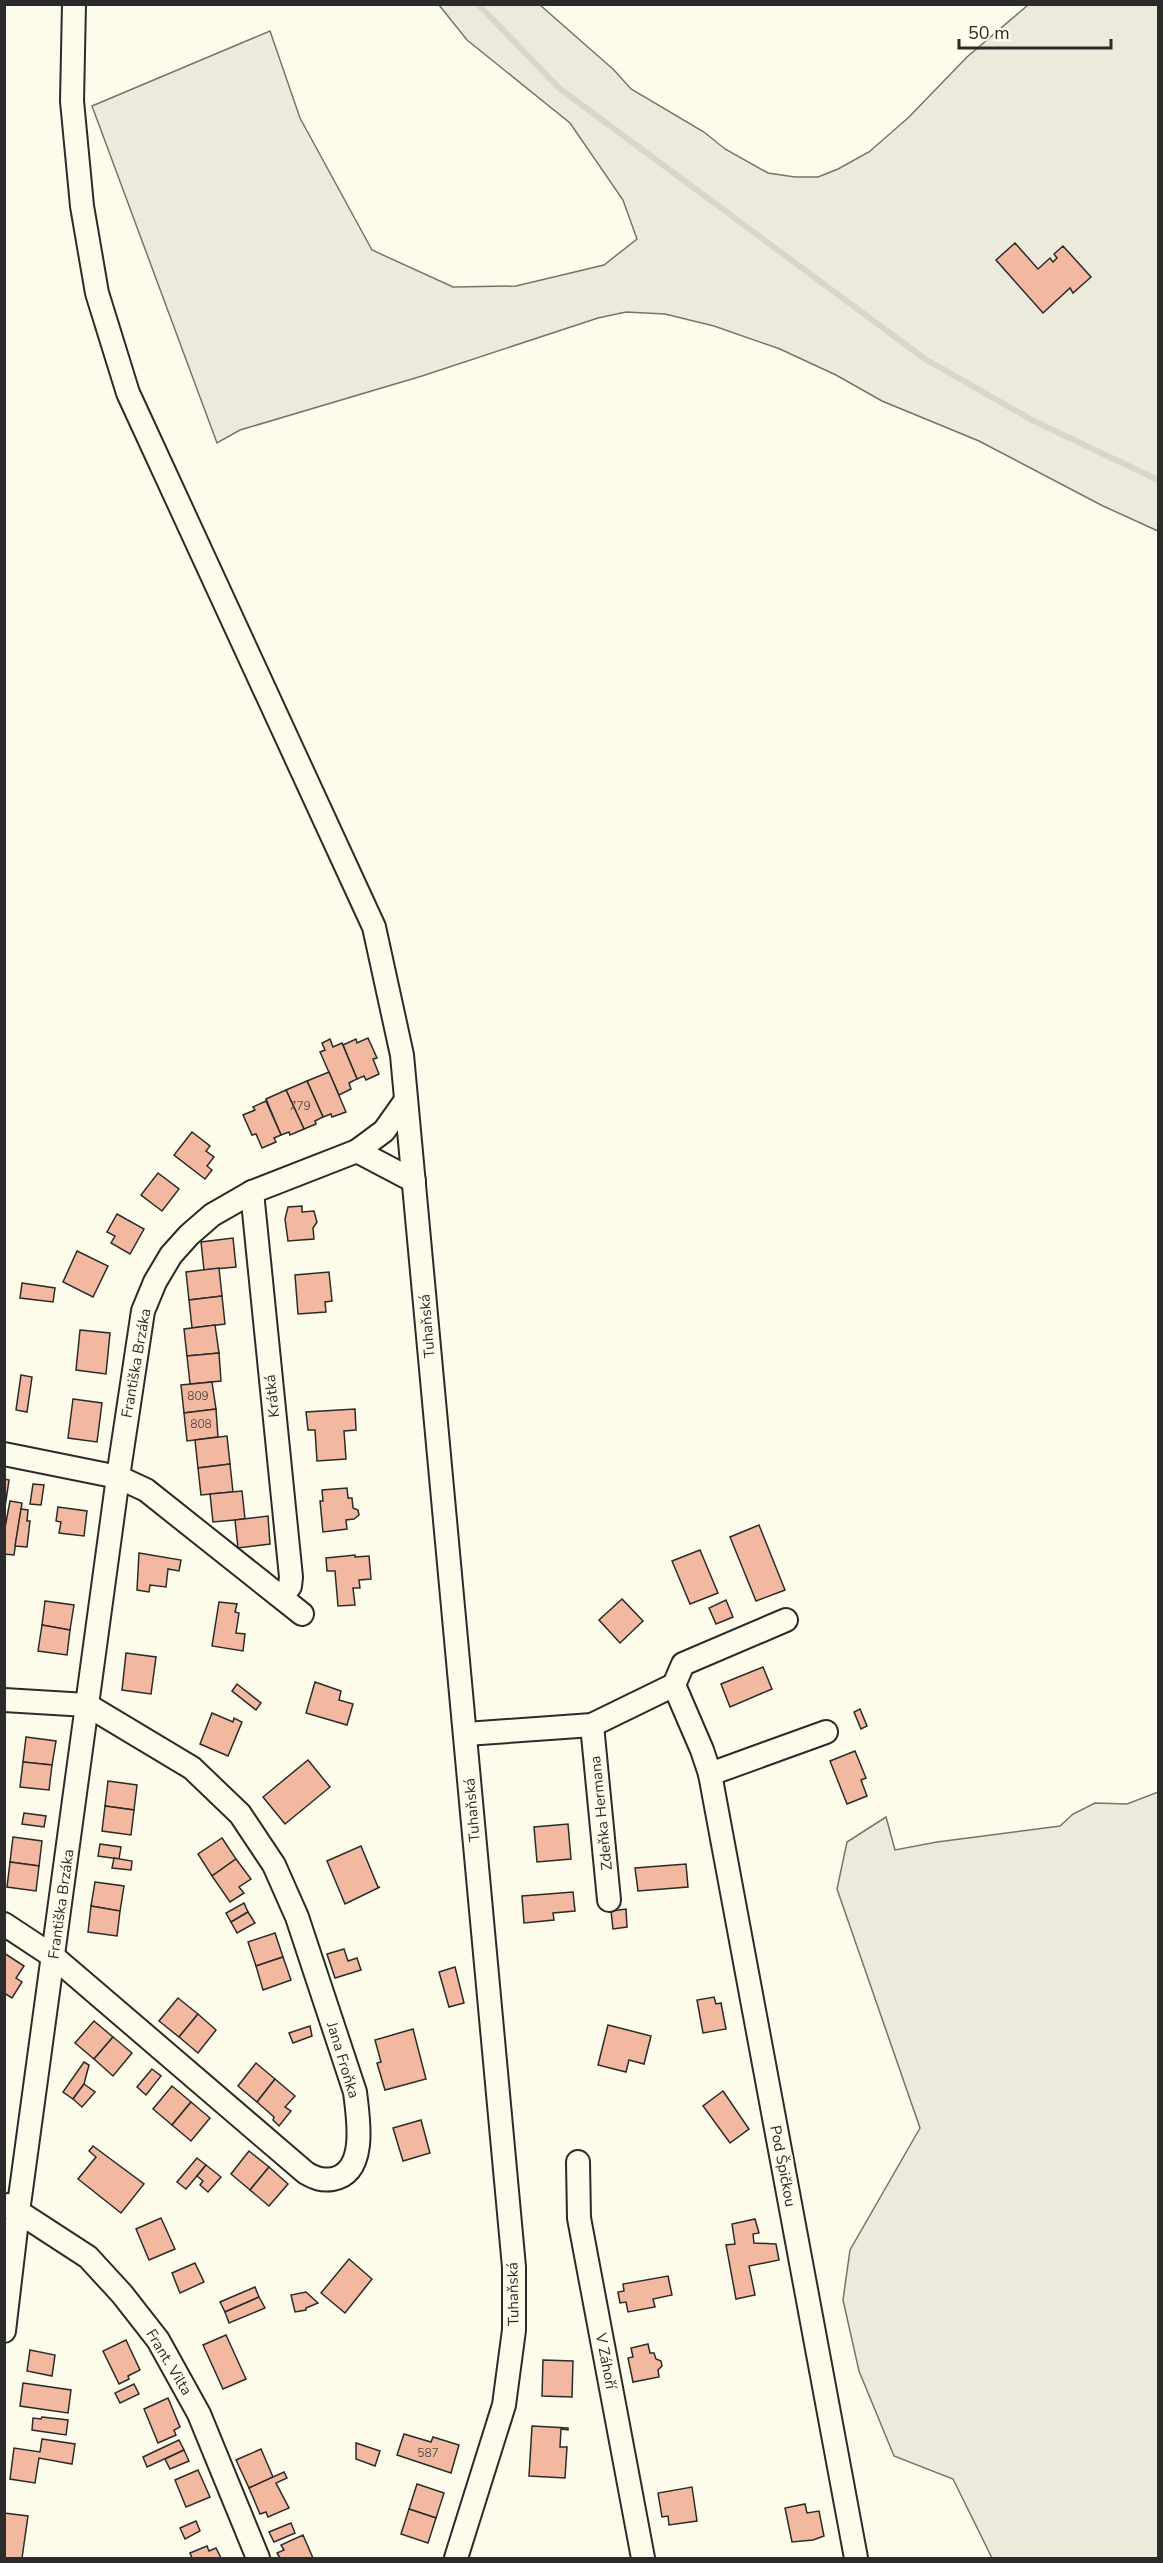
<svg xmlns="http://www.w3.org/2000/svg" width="1163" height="2563" font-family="'Nunito Sans',sans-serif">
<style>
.green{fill:#ecebdb;stroke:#74746e;stroke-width:1.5}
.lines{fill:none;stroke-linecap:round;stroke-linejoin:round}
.stream{stroke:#d8d7c9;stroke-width:6}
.building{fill:#f2b8a0;stroke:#2b2b2b;stroke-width:1.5}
.minor-casing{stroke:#2b2b2b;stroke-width:26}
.minor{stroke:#fdfbea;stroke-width:22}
.labels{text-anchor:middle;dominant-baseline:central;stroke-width:4.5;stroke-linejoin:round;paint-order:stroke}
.number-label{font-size:12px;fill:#5d4e48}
.street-label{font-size:15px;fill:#2b2b2b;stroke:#fdfbea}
</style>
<rect width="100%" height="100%" fill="#fdfbea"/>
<g class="green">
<path d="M439,5H540L614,70L631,89L704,132L725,149L768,173L795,177H818L838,169L869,152L909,117L967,57L1028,5H1158V531L1103,506L979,441L882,401L836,375L780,349L714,326L665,314L626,312L598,318L422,376L240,430L217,443L92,106L270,31L300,118L372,250L453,287L516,286L604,265L637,239L623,200L570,123L467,40Z"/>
<path d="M1158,1792V2558H992L953,2479L894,2456L859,2371L843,2300L850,2250L920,2128L837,1889L847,1842L886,1817L895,1850L937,1842L1060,1826L1073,1814L1095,1803L1127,1804Z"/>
</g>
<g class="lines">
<path class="stream" d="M478,4L559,88L925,359L1032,420L1158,480"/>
</g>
<g class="building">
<path d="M1015,243L1038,269L1050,258L1053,262L1057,258L1054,254L1063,246L1091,277L1073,293L1070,288L1043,313L996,260Z"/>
<path d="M368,1038L377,1058L373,1059L379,1074L366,1080L364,1076L357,1079L343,1045L356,1039L357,1043Z"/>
<path d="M330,1039L333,1047L342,1043L357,1079L349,1083L351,1089L339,1095L320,1052L325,1050L322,1043Z"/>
<path d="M329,1072L346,1112L332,1117L331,1114L323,1117L307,1081Z"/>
<path d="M307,1081L323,1117L315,1121L316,1124L304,1129L286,1090Z"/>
<path d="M286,1090L304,1129L290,1135L289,1132L281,1135L266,1099Z"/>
<path d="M266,1101L281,1135L274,1138L276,1142L262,1148L256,1134L252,1135L243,1115L255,1110L253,1107Z"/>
<path d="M192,1132L210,1146L206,1151L214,1157L207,1166L212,1170L205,1179L174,1155Z"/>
<path d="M158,1173L179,1189L162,1211L141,1195Z"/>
<path d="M302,1206V1212L314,1211L317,1222L313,1228L314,1239L288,1241L285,1219L288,1207Z"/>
<path d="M117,1214L144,1229L130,1254L111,1243L115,1236L107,1232Z"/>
<path d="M233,1238L236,1267L204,1270L201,1242Z"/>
<path d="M77,1251L108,1266L93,1297L63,1282Z"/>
<path d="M219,1268L222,1296L189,1300L186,1272Z"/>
<path d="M329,1272L332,1301L325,1302L326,1312L298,1314L295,1275Z"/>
<path d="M22,1283L55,1288L53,1302L20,1298Z"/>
<path d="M222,1296L225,1324L192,1328L189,1300Z"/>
<path d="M215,1325L219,1353L187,1356L184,1329Z"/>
<path d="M80,1330L110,1333L106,1374L76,1370Z"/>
<path d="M219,1353L221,1381L190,1384L187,1356Z"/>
<path d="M21,1375L32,1377L27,1412L16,1410Z"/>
<path d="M212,1382L216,1409L184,1413L181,1385Z"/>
<path d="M73,1399L102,1403L97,1442L68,1438Z"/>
<path d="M216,1409L218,1437L187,1441L184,1413Z"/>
<path d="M355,1409L356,1430L344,1431L346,1459L317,1461L315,1430H308L306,1412Z"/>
<path d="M227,1436L230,1464L198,1468L195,1440Z"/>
<path d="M230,1464L233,1492L201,1495L198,1468Z"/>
<path d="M4,1479L9,1480L4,1514Z"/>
<path d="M33,1484L44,1485L41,1505L30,1504Z"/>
<path d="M347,1488L348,1498H352L353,1508L358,1510L359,1515L354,1519L346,1520L347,1529L323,1532L320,1501H323L322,1490Z"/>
<path d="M242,1491L245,1519L213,1522L210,1494Z"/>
<path d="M10,1501L22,1503L14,1555L4,1554V1533Z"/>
<path d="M58,1507L87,1511L84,1536L59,1533L61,1522L56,1521Z"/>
<path d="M21,1509L28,1510L27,1521H30L27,1547L15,1546Z"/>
<path d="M268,1516L270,1544L238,1548L235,1520Z"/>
<path d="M759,1525L785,1590L756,1601L730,1537Z"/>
<path d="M700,1550L718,1593L690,1604L672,1561Z"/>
<path d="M139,1553L181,1560L179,1571L168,1569L166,1587L150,1585L149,1592L137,1590Z"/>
<path d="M355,1555V1557L369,1556L371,1579L359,1580L360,1588H353L355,1605L338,1606L335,1571H327L326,1558Z"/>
<path d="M622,1599L643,1621L620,1643L599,1620Z"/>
<path d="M726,1600L733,1617L716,1624L709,1608Z"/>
<path d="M45,1601L74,1605L70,1630L42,1625Z"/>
<path d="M219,1602L237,1604L235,1612L239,1613L236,1633L245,1634L243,1651L212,1646Z"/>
<path d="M42,1625L70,1630L67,1655L38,1651Z"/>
<path d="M126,1653L156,1657L151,1694L122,1690Z"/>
<path d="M763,1667L772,1689L730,1707L721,1684Z"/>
<path d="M315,1682L341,1691L339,1700L353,1704L347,1725L306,1713Z"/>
<path d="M237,1684L261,1703L256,1710L232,1691Z"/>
<path d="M860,1709L867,1726L861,1729L854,1712Z"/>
<path d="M212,1713L233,1722L234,1718L242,1722L228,1756L200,1744Z"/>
<path d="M26,1737L56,1741L52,1765L23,1762Z"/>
<path d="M855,1751L866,1778L861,1780L867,1796L847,1804L830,1761Z"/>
<path d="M308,1760L330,1787L285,1824L263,1797Z"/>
<path d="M23,1762L52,1765L49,1790L20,1787Z"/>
<path d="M108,1781L137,1785L134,1810L105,1806Z"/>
<path d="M105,1806L134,1810L131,1835L102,1831Z"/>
<path d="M24,1813L46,1816L44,1827L22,1824Z"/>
<path d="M568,1824L571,1859L537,1862L534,1827Z"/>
<path d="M13,1837L42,1841L39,1866L10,1862Z"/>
<path d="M222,1838L236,1859L212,1876L198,1854Z"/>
<path d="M100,1844L121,1847L119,1859L98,1856Z"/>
<path d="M361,1846L378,1887H380L345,1904L327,1861Z"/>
<path d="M114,1858L132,1861L131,1870L112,1868Z"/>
<path d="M236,1859L251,1879L239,1887L244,1893L230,1902L212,1876Z"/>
<path d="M10,1862L39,1866L36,1891L7,1887Z"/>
<path d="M686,1864L688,1887L638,1891L635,1868Z"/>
<path d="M95,1882L124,1886L120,1911L91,1906Z"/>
<path d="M573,1892L575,1911L553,1913L554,1920L524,1923L522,1896Z"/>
<path d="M244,1903L248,1912L231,1922L226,1913Z"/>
<path d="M91,1906L120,1911L117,1936L88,1932Z"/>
<path d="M626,1909L627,1927L613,1929L611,1911Z"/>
<path d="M248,1912L255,1923L237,1933L231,1922Z"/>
<path d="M275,1933L283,1957L256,1966L248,1942Z"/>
<path d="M344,1949L348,1961L357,1958L361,1970L335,1978L327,1954Z"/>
<path d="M4,1953L24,1966L16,1978L22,1982L12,1998L4,1993Z"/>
<path d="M283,1957L291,1980L263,1990L256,1966Z"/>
<path d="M455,1967L464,2003L449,2007L439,1972Z"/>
<path d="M714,1997L716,2004L721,2003L726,2029L703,2033L697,2000Z"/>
<path d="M178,1998L198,2014L179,2037L159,2021Z"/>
<path d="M198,2014L216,2030L198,2053L179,2037Z"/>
<path d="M94,2021L113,2037L94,2059L75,2043Z"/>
<path d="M608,2025L651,2036L644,2064L629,2060L626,2072L598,2065Z"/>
<path d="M310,2026L312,2036L293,2043L289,2033Z"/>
<path d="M413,2029L426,2079L385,2090L377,2063L381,2062L375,2040Z"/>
<path d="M113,2037L132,2053L113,2076L94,2059Z"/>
<path d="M84,2062L89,2065L84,2084L73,2099L63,2092Z"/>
<path d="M256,2063L275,2079L257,2102L238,2086Z"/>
<path d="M152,2069L161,2076L146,2095L137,2087Z"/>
<path d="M275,2079L295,2096L285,2107L291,2111L279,2126L273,2120L274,2117L257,2102Z"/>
<path d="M84,2084L95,2092L82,2107L73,2099Z"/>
<path d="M172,2086L191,2102L172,2125L153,2109Z"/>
<path d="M723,2091L749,2129L730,2143L703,2106Z"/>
<path d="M191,2102L210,2118L191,2141L172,2125Z"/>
<path d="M421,2120L430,2153L403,2161L393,2128Z"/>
<path d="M93,2146L144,2184L121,2213L78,2179L96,2157L89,2151Z"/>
<path d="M249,2151L269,2167L250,2190L231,2174Z"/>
<path d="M197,2158L206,2165L186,2189L177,2182Z"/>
<path d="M206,2165L221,2177L208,2192L200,2185L203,2181L197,2176Z"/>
<path d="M269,2167L288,2184L269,2206L250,2190Z"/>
<path d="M161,2218L175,2249L149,2260L136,2229Z"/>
<path d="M755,2219L759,2233L753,2234L754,2243L776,2244L779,2260L749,2266L755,2295L736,2299L726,2245L735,2244L732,2224Z"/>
<path d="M349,2259L372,2279L345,2313L321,2293Z"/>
<path d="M195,2263L204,2282L180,2293L172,2273Z"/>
<path d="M668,2276L672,2295L653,2299L655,2307L628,2312L626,2302L620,2303L618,2292L624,2291L623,2284Z"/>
<path d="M255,2287L259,2297L225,2312L220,2302Z"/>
<path d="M306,2292L318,2303L306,2308V2310L295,2312L291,2295Z"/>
<path d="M259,2297L265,2308L229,2323L225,2312Z"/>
<path d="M226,2335L246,2379L223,2389L203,2345Z"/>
<path d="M126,2340L140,2370L128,2376L129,2379L119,2384L103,2351Z"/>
<path d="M648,2344L650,2353H654L656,2359L661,2361L662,2366L658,2370L659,2377L633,2382L628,2358L633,2357L631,2348Z"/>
<path d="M30,2350L55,2355L52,2376L27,2371Z"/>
<path d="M543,2360L573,2361L572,2397L542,2396Z"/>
<path d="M23,2383L71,2390L68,2413L20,2406Z"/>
<path d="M134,2384L139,2394L120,2403L115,2393Z"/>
<path d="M168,2398L180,2427L174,2430L176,2435L158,2443L144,2409Z"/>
<path d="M42,2417L68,2420L66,2435L32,2430L33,2418L41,2419Z"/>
<path d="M532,2426L568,2428V2430L561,2429L560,2447H567L565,2478L529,2476Z"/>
<path d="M404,2434L431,2442L433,2437L459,2445L451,2473L397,2455Z"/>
<path d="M42,2439L75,2444L72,2464L39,2458L35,2483L10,2479L14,2448L40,2452Z"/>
<path d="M179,2440L184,2450L147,2467L143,2457Z"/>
<path d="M356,2443L380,2451L375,2466L356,2459Z"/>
<path d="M261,2449L273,2477L249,2488L236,2460Z"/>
<path d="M184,2450L189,2461L170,2469L165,2459Z"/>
<path d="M198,2470L210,2497L186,2507L175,2480Z"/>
<path d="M284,2472L287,2478L276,2483L289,2508L268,2517L266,2512L260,2514L249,2488Z"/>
<path d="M417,2484L444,2493L436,2518L409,2509Z"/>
<path d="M692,2487L697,2521L669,2525L668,2516L662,2517L658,2493Z"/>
<path d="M805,2504L807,2513L819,2511L824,2536L813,2540L792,2542L785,2508Z"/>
<path d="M409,2509L436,2518L428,2543L401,2534Z"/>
<path d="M4,2513L28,2516L22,2558H4Z"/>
<path d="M196,2521L200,2531L185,2539L180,2528Z"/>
<path d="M291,2523L295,2533L274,2542L269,2532Z"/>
<path d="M303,2535L313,2558H280L277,2553L284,2550L281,2545Z"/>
<path d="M207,2546L209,2551L216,2548L221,2558H192L190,2553Z"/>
</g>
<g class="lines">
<defs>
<g id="minor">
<path d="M74,4L72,101L82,206L97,293L128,393L374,927L402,1055L514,2267V2330L504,2405L456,2558"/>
<path d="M357,1151L414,1181"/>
<path d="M252,1192L291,1577L290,1586L282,1597"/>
<path d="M4,1454L118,1477L146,1490L302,1614"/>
<path d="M674,1685L702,1750L710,1774L826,1732"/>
<path d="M4,1700L87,1705L192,1768L240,1814L274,1865L297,1917L355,2092C358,2117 368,2172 333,2179C322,2181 315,2178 306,2173L54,1957L4,1924"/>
<path d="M592,1725L609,1900"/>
<path d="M466,1734L592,1725L674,1685L683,1664L786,1620"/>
<path d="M710,1774L856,2558"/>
<path d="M578,2162L579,2218L643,2558"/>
<path d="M8,2205L88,2257L122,2294L158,2340L199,2414L258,2558"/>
<path d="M4,2331L18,2212L118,1477L143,1311L155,1282L171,1255L189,1235L212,1215L252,1192L357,1151L384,1131L406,1100"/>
</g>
</defs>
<use href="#minor" class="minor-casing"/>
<use href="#minor" class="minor"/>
</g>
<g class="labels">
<g class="number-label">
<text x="300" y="1106">779</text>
<text x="198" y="1396">809</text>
<text x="201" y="1424">808</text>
<text x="428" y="2453">587</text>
</g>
<g class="street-label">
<text transform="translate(427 1326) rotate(-95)">Tuhaňská</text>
<text transform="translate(136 1363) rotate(-80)">Františka Brzáka</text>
<text transform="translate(272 1396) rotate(-96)">Krátká</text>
<text transform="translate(472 1810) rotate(-95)">Tuhaňská</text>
<text transform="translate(601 1813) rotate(-96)">Zdeňka Hermana</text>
<text transform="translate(61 1904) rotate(-82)">Františka Brzáka</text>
<text transform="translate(343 2060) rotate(73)">Jana Froňka</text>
<text transform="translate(783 2166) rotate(79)">Pod Špičkou</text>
<text transform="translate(513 2294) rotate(-91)">Tuhaňská</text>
<text transform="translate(606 2361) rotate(79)">V Záhoří</text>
<text transform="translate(169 2362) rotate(59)">Frant. Vilta</text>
</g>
</g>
<rect width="1163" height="2563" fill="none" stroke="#2b2b2b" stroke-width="12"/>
<path d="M959 39v9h152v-9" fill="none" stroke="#2b2b2b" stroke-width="3"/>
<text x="968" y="39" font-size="18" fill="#2b2b2b" stroke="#fdfbea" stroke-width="4.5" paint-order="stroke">50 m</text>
</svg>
